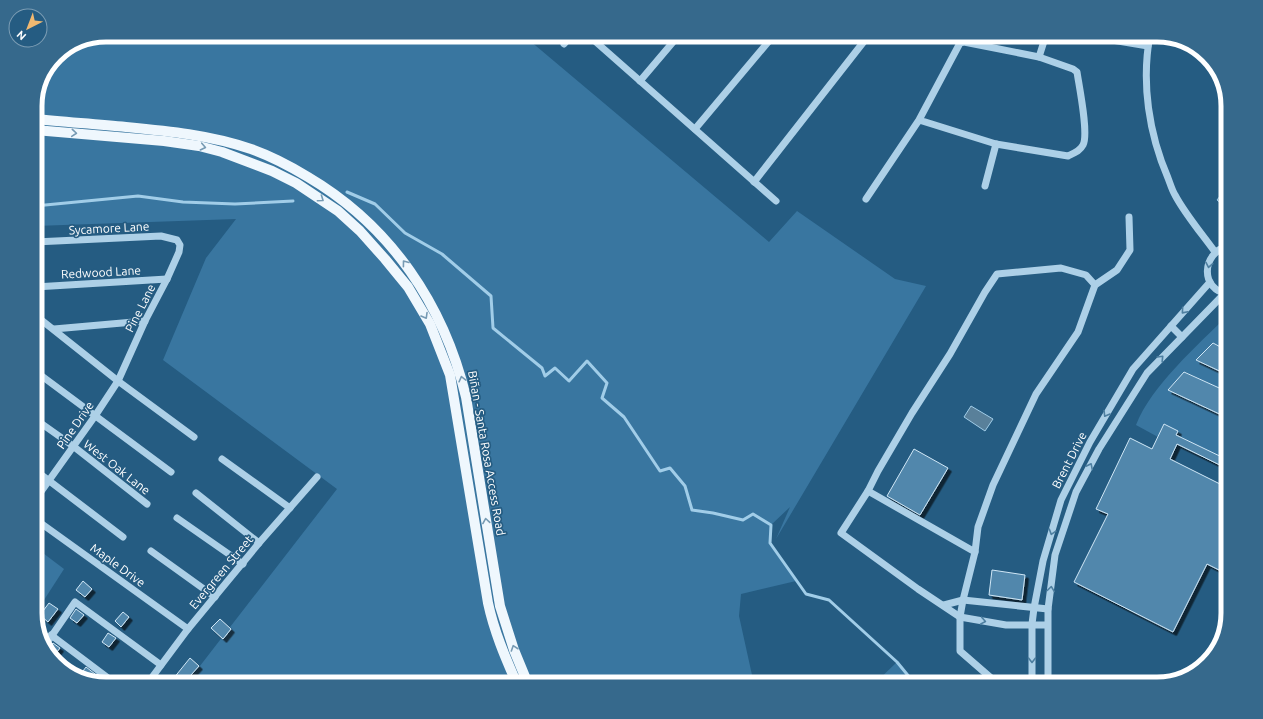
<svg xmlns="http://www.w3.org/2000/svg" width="1263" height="719" font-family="Ubuntu,sans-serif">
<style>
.green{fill:#3976a0}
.water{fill:#59809a;stroke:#a1cde8}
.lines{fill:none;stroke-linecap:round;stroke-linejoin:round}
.stream{stroke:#a1cde8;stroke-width:3}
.building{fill:#5187ac;stroke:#d0e7f6;filter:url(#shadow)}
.minor{stroke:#add0e7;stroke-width:7}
.major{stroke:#eff7fd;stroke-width:10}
.oneway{stroke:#769ab3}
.oneway2{stroke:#4e7fa0}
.labels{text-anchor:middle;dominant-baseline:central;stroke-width:3.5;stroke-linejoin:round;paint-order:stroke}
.street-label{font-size:12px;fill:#fff;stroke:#255c82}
.rim{fill:none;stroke:#fff;stroke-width:5}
</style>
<defs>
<filter id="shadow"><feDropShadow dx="3.5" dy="3.5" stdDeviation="0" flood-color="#0009"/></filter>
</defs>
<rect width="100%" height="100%" fill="#255c82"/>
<g class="green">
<path d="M106,35H523L769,242L797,211L895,279L926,286L776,539L790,507L771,525L770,543L796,581L741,594L739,616L752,675L763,684H186L337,489L163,360L206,258L236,219L35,226V101L56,55L79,40Z"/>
<path d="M1228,315V330L1226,332L1228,334V351L1213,343L1196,360L1228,375V392L1185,372L1168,390L1228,418V460L1176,435L1178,431L1164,424L1158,437L1136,425C1151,386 1198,345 1228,315Z"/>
<path d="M35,547L64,569L35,614Z"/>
<path d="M897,662L915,684H874Z"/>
</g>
<g class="water">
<path d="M1228,179V209L1217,200C1224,192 1222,187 1228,179Z"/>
<path d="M971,406L993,419L985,431L964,417Z"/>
</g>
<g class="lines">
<g class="stream">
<path d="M347,192L375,204L405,233L442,254L491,296L493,328L542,368L545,376L555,368L569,381L587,361L607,383L602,398L624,417L660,471L670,468L685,486L692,510L713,513L743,520L753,514L771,525L770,543L806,594L829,600L897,662L915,684"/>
<path d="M35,206L138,196L183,202L235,204L293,201"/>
</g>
</g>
<g class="building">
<path d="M1213,343L1228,351V375L1196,360Z"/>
<path d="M1184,372L1228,392V418L1168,390Z"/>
<path d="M1164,424L1178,431L1176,435L1228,460V469L1177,444L1170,459L1228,488V562L1225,561L1221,571L1207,564L1173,632L1074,582L1108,514L1096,509L1130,438L1152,449Z"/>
<path d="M914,449L948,468L920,515L887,496Z"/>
<path d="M992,570L1025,575L1022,600L989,595Z"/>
<path d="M83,581L92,589L85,597L76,590Z"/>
<path d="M49,603L58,609L48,622L40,615Z"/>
<path d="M76,609L84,615L77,623L70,618Z"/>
<path d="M123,612L129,617L121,627L115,621Z"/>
<path d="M220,619L231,629L223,639L211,628Z"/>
<path d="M108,633L116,638L109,647L102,642Z"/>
<path d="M53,643L60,648L53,657L47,651Z"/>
<path d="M190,658L199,666L183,684H169Z"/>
<path d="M86,667L108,684L83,678L80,675Z"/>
</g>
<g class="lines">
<g class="minor">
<path d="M588,35L776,201"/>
<path d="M1093,35L1106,39L1148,46"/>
<path d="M1150,35C1141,83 1149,134 1168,178C1170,183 1172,190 1175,195C1185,214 1202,234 1215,252"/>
<path d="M564,44L572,35"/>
<path d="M1039,57L1046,35"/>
<path d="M1221,80V91L1225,92"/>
<path d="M640,81L679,35"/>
<path d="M695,129L774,35"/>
<path d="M754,182L869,35"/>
<path d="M985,186L996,144"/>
<path d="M866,199L919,120L960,43L964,42L1039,57L1073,69L1077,72C1079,86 1089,134 1083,145C1080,151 1074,153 1068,156L996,144L919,120"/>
<path d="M35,242L161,236L177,240L180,245L179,252L167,279L145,321L118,381L95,416L35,500"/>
<path d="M35,287L167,279"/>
<path d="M1228,294C1200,290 1201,253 1228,246"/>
<path d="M35,315L118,381L194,437"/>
<path d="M1171,326L1182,337"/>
<path d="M54,329L145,321"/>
<path d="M35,371L171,472"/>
<path d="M35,419L73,446L147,504"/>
<path d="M222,459L290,508"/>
<path d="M35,470L123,537"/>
<path d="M868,491L975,552L978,527L993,485L1036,394L1078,332L1095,285L1117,270L1130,250L1129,217"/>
<path d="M196,493L259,543"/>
<path d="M177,518L243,564"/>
<path d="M35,519L188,629"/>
<path d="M151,551L215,597"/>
<path d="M975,552L963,600L960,617V651L998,684"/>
<path d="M944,605L963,600L1048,609"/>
<path d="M1047,625H1006L960,617L918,589L841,533L868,491L878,471L912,413L950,354L985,292L997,274L1061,268L1086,275L1095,285"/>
<path d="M51,635L116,684"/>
<path d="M44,647L75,602L161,665"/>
<path d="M147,684L188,629L259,543L317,477"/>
<path d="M1032,684V624L1034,608L1043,561L1061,500L1090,442L1133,369L1210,282"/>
<path d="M1048,684V609L1055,555L1076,492L1099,449L1147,373L1224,294"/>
</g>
<g class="major">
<path d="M35,119C65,122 96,124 126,127C168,131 210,135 251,149C271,156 290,166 308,177C391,226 444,305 466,397L500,606L514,650L528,684"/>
<path d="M35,130L164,141L199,146L222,152L272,171L296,183L338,211L360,231L385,259L408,287L430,324L450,375L488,603C494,631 505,657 517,684"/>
</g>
</g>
<defs><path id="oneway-chevron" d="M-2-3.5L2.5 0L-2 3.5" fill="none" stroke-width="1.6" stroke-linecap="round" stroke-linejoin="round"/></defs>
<g class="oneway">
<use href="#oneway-chevron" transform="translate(74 133) rotate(5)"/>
<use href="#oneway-chevron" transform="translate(203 147) rotate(12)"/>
<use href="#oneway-chevron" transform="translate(321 199) rotate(35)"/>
<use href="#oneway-chevron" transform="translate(405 263) rotate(-127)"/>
<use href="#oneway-chevron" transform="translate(425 316) rotate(60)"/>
<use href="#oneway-chevron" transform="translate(462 379) rotate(-104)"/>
<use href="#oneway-chevron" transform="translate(486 521) rotate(-99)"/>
<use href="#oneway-chevron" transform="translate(514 648) rotate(-109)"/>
</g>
<g class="oneway2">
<use href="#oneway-chevron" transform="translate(1209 265) rotate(101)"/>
<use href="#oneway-chevron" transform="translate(1184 311) rotate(131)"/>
<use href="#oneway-chevron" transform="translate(1161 358) rotate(-46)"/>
<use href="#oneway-chevron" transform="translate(1106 414) rotate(121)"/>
<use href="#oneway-chevron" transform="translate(1090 466) rotate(-63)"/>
<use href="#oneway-chevron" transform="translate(1052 532) rotate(107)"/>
<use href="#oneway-chevron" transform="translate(1051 589) rotate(-82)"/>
<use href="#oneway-chevron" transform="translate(983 621) rotate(10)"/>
<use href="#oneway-chevron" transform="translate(1032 660) rotate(90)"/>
</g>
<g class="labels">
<g class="street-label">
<text transform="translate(109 228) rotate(-3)">Sycamore Lane</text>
<text transform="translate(101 272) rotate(-3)">Redwood Lane</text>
<text transform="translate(140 308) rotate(-63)">Pine Lane</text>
<text transform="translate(75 425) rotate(-55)">Pine Drive</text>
<text transform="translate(487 453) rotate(80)">Biñan - Santa Rosa Access Road</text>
<text transform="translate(1069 460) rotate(-63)">Brent Drive</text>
<text transform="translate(117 467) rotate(38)">West Oak Lane</text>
<text transform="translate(118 565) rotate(36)">Maple Drive</text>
<text transform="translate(221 572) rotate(-50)">Evergreen Street</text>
</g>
</g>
<path d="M0 0H1263V719H0ZM106 42H1157A64 64 0 0 1 1221 106V613A64 64 0 0 1 1157 677H106A64 64 0 0 1 42 613V106A64 64 0 0 1 106 42Z" fill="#36698c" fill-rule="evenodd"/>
<path class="rim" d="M106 42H1157A64 64 0 0 1 1221 106V613A64 64 0 0 1 1157 677H106A64 64 0 0 1 42 613V106A64 64 0 0 1 106 42Z"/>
<g transform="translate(28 28) rotate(222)"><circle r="19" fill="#255c82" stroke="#7c9db4"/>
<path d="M0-3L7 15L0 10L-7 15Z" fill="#f1b971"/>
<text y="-6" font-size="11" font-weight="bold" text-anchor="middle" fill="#ffffff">N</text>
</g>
</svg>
